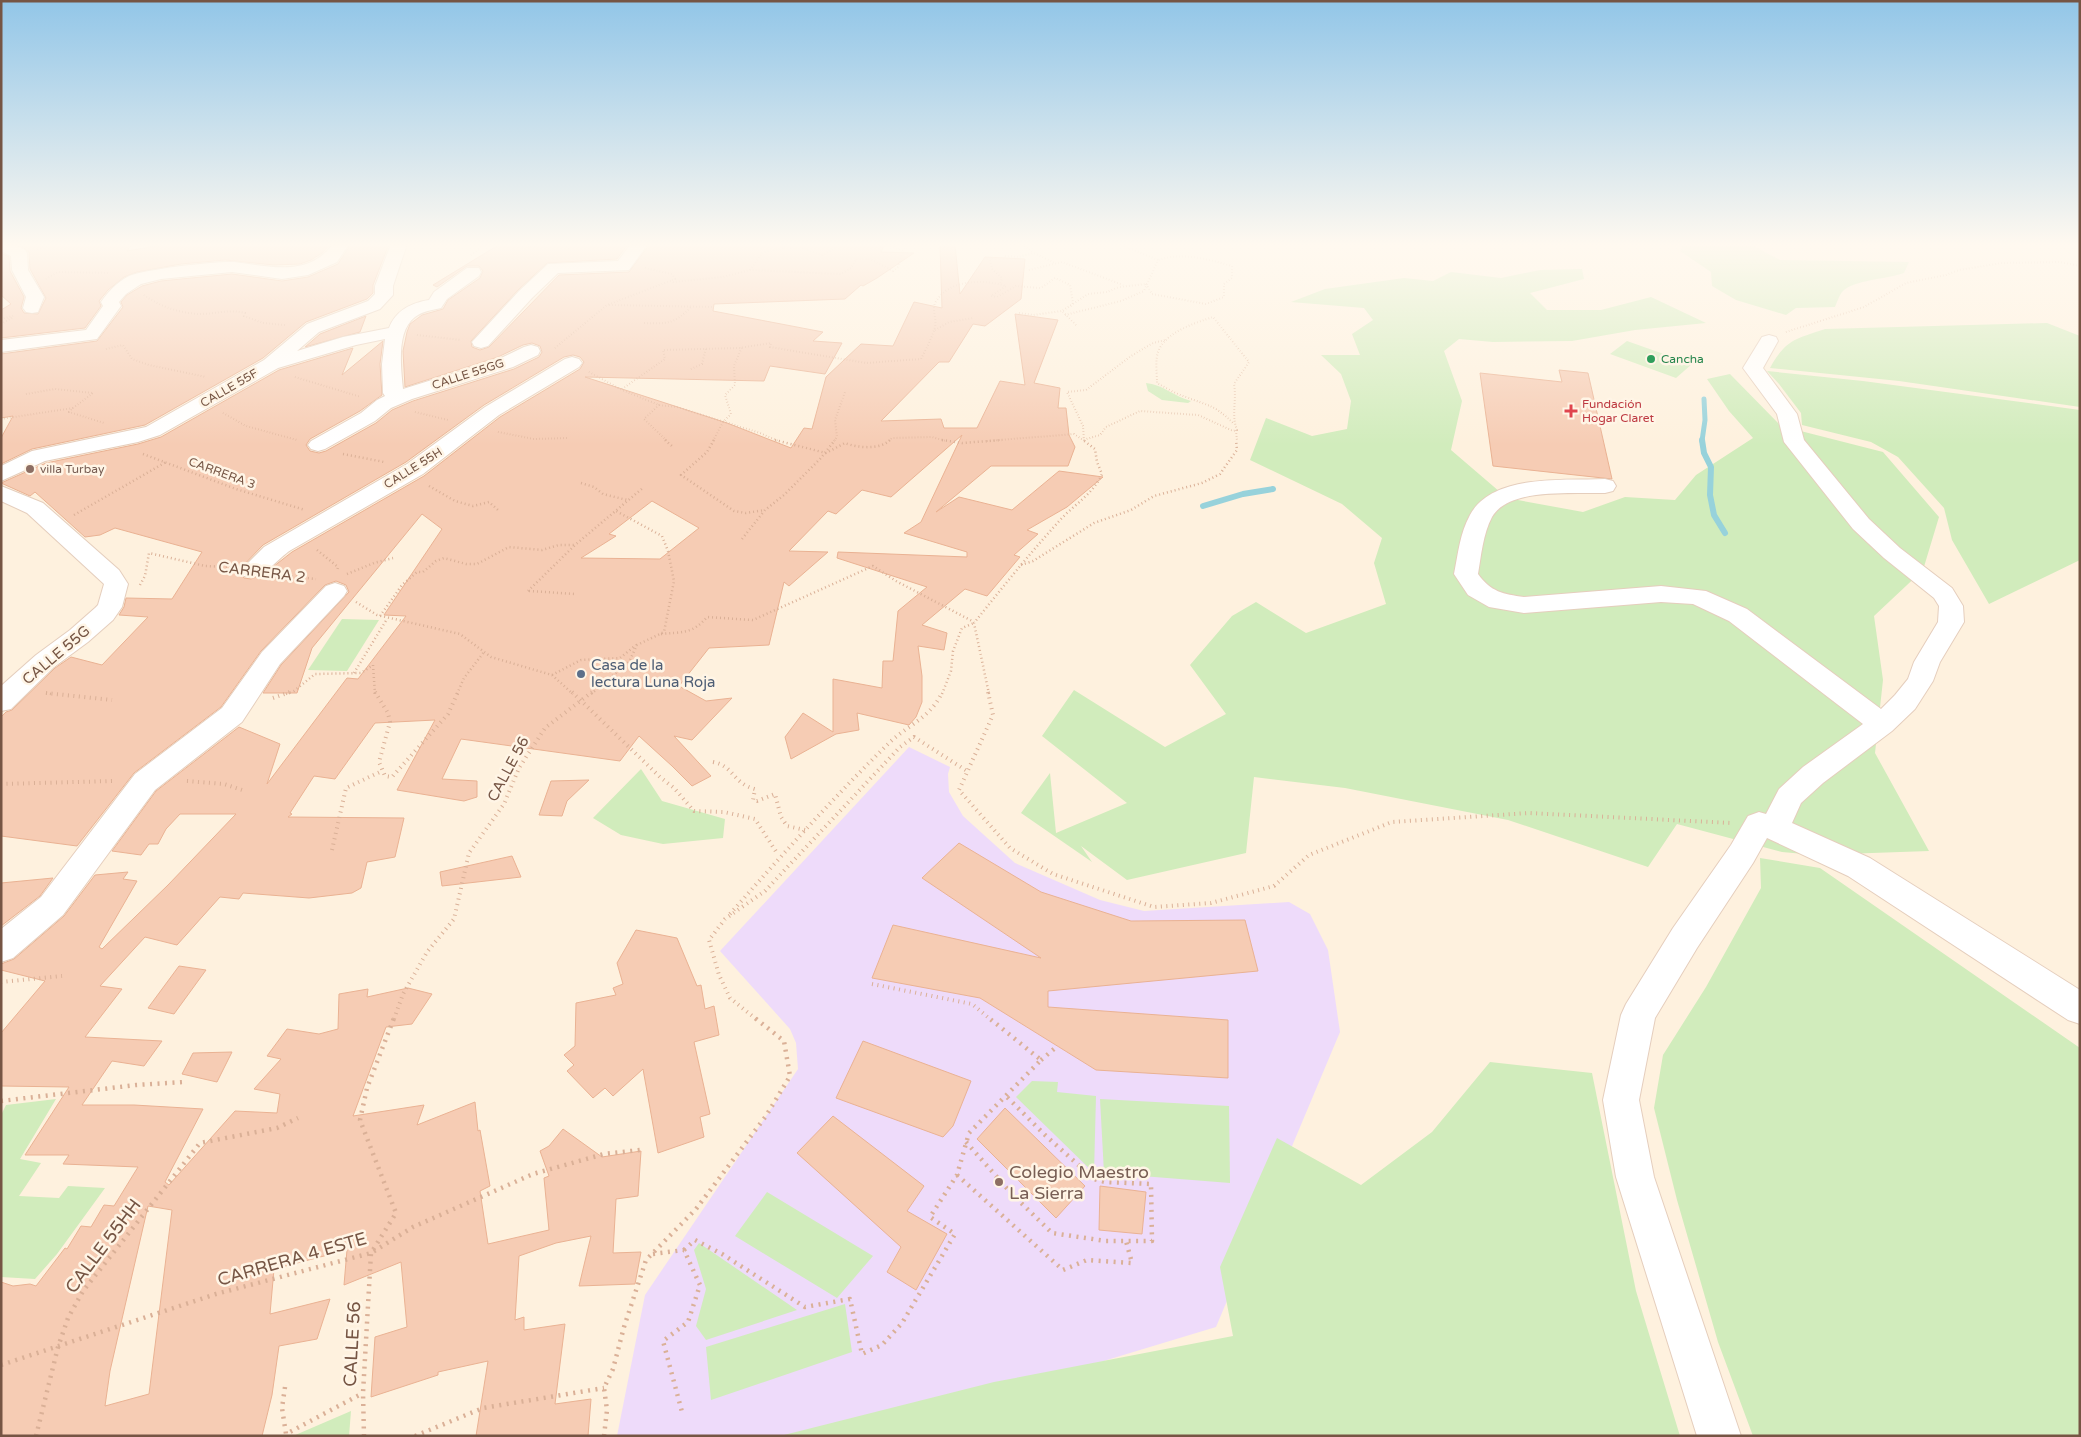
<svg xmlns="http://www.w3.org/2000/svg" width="2081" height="1437" font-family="'Varela Round',sans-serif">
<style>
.education{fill:#eedbfa}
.green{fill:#d1ecbc}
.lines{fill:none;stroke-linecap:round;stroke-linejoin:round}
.stream-far1{stroke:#97d2db;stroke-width:5}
.stream{stroke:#97d2db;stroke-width:6}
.building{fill:#f6ccb4;stroke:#eab293;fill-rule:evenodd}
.minor-casing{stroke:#e5cebd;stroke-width:2}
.path-far3{stroke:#dab097;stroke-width:2;stroke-dasharray:0.5 2.5;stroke-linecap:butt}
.path-far2{stroke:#dab097;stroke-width:2.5;stroke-dasharray:1 3;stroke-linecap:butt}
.path-far1{stroke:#dab097;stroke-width:4;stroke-dasharray:1 4.5;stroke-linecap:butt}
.path{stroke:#dab097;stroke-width:4.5;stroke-dasharray:2 5.5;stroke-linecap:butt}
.minor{fill:#fff;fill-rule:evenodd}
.leisure-dot{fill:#2e9e5b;stroke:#fff5e6;stroke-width:2}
.health-dot{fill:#e0444e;stroke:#fff5e6;stroke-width:2}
.education-dot{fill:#8d6e63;stroke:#fff5e6;stroke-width:2}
.service-dot{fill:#5c6f8a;stroke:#fff5e6;stroke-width:2}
.labels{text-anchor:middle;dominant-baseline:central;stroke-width:5;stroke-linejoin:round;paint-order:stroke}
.far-leisure-label{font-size:12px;fill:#27864d;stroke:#fff5e6;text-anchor:start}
.far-street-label{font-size:12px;fill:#765544;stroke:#fff5e6}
.far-health-label{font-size:12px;fill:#be3a42;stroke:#fff5e6;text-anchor:start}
.far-education-label{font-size:12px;fill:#785e54;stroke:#fff5e6;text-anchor:start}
.street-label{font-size:15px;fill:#765544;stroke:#fff5e6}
.service-label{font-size:15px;fill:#4e5e75;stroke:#fff5e6;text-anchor:start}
.near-education-label{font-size:18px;fill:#785e54;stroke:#fff5e6;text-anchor:start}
.near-street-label{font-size:18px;fill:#765544;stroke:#fff5e6}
</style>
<rect width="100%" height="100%" fill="#fef1de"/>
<path class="education" d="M909,747L950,767L948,774L949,792L963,816L1015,863L1100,900L1144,911L1289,902L1310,914L1328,950L1340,1032L1216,1327L856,1436H617L645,1295L798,1069L796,1043L790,1029L720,951Z"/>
<g class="green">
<path d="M1684,244H1750L1780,260L1909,262L1904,273C1888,279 1852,280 1842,292C1839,296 1837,302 1835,307L1796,308L1786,315L1736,300L1712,286L1711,272L1680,251Z"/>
<path d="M1582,269L1584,279L1530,293L1547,310H1601L1651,297L1706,323L1635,330L1572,341L1493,342L1459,339L1444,351L1462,401L1451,450L1507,498L1583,512L1625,497L1675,500L1696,475L1753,438L1729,411L1707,379L1730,374L1781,426L1883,452L1939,517L1923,570L1874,616L1883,680L1875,753L1929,851L1815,855L1782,852L1677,824L1648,867L1508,820L1345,788L1254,777L1246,853L1127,880L1081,846L1092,862L1021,813L1050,773L1056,833L1127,803L1042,736L1074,690L1165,747L1226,714L1190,665L1232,616L1256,602L1306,633L1386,604L1374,563L1382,538L1342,504L1250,460L1266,418L1312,436L1347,429L1351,401L1341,374L1321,355H1360L1352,334L1373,320L1364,308L1291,302L1325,289L1404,278L1433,281L1451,272L1501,278L1540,270Z"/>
<path d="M2047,323L2080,336V407L1899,381L1770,368C1786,339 1796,339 1825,329Z"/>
<path d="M1627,341L1692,364L1676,378L1610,354Z"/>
<path d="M1767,371L1863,381L2080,410V560L1989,604L1952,540L1944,508L1898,457L1871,442L1802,425L1801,413L1779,384Z"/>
<path d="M1146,383C1162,384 1175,397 1191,401L1188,403L1162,400L1148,391Z"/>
<path d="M342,619L379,620L347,671L308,670Z"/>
<path d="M641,769L662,801L725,819L723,838L663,844L621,835L593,818Z"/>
<path d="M1760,858L1820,868L2080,1048V1436H1753L1718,1342L1677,1200L1654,1108L1663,1055L1706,987L1761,888Z"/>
<path d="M1490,1062L1592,1073L1636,1291L1680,1436H780L994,1382L1233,1336L1220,1267L1277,1138L1361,1185L1432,1132Z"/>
<path d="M1032,1081L1058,1082L1057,1092L1096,1096L1094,1173L1016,1097Z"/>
<path d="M56,1099L20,1159L41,1163L19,1196L59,1198L68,1186L105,1188L57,1254L35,1279L1,1277V1115L6,1105Z"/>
<path d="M1100,1099L1229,1106L1230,1183L1104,1173Z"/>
<path d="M767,1192L873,1256L837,1298L735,1236Z"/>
<path d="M699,1243L797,1310L706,1340L696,1326L706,1289L694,1250Z"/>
<path d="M845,1304L852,1352L711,1400L706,1347Z"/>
<path d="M351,1411L349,1436H293Z"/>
</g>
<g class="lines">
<path class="stream-far1" d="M1702,441L1705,420L1704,399"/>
<g class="stream">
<path d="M1702,440L1704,453L1711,467L1710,495L1714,515L1725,533"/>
<path d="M1203,506L1243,494L1273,489"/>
</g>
</g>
<g class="building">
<path d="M18,244H132L127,251L168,244H330L322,253L311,260L300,264L274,265L225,260L181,264L137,272L124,277L108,290L99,301L101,306L85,328L1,338V310L11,304L1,295V253L9,257L10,271L24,297L21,308L24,313L38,314L46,298L30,269L29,252Z"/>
<path d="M351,244H389L373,285V293L367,299L306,322L263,358L145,425L32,449L1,464V438L13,416L1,418V354L97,341L123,307L121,302L127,295L142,286L161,281L232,274L282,281L308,277L338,264Z"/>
<path d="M500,244H628L617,259L547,263L518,290L471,341L472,347L480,350L489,347L559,275L629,272L650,244H868L884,246L881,252L914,253L877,278L863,286L861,285L845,299L714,304L713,311L823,332L813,341L842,343L825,374L770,366L764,381L585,377L727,423L791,448L804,428L812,429L826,377L861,344L893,346L914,302L942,308L940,246L955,245L960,294L985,257L1025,259L1021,299L985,326L973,324L949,362H939L881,421L941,419L944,428H977L1000,381L1025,385L1015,314L1058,320L1034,383L1060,388L1058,408H1066L1069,435L1075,447L1068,466H991L936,512L959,497L1012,510L1059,471L1103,477L1067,507L1027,530L1038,534L1014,555L1020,557L987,596L965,589L922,625L947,633L944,650L918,646L922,676V702L916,717L909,725L857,713L859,730L836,734L791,759L785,737L803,713L833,732V679L882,688L883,661H893L898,611L927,587L837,558L838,552L967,557V552L904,533L921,522L962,435L891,497L862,490L836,514L828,511L789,551L828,552L789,586L784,582L769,645L709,648L679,686L706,701L732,698L692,740L674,736L711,776L692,786L672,766L639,736L620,761L461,739L442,779L477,781V797L464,801L397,790L435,720L375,723L335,779L314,776L290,813L292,814L288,817L404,818L395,857L367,862L361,888L352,893L309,898L243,893L239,899L220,897L177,945L145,937L100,986L122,989L85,1037L162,1041L144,1066L112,1061L82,1105H134L203,1109L165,1182L169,1185L235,1111L277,1113L280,1094L254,1089L281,1059L267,1056L287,1029L319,1034L338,1029L339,994L368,989L367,997L408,988L432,994L412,1024L386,1027L353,1116L424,1105L417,1125L475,1102L478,1131L480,1130L490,1186L480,1191L488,1244L549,1230L544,1178L549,1176L540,1151L549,1146L563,1129L602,1157L641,1151L638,1196L616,1199L613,1253L641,1252L635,1284L579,1286L591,1236L556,1243L519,1256L515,1320L524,1317V1330L565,1324L555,1404L591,1399L588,1436H476L488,1361L438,1372V1375L371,1397L375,1337L407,1327L401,1262L344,1285L347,1250L274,1269L270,1314L330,1299L317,1339L279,1346L272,1395L262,1436H1V1282L13,1286L30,1284L36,1286L65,1248L67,1249L81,1226L91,1227L104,1205L114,1206L138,1167L63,1164L69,1155H25L69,1087L1,1086V1033L45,981L1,970V964L14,959L64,916L95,875L128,872L123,879L137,881L99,947L102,949L168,885L236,814H180L166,829L158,844H149L141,855L112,851L156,791L239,727L280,744L267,784L347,678L358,679L406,616L384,615L442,529L422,514L312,648L297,693H263L281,665L349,592L346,585L336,581L325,585L261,651L221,707L134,773L77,846L1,836V717L6,712L12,710L55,668L71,657L102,665L148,617L119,615L124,607L126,598L172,599L202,552L115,528L100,535L85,537L35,492L30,496L1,483L46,463L138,444L161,437L279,370L353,348L342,375L383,341L380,364L382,395L360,411L310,439L306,445L310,451L319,453L326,451L376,423L392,410L413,401L514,369L539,357L542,352L540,346L532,343L523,345L498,357L405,387L403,351L407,332L410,324L422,315L443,309L448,300L480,278L483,271L479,266H467L437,287L433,285ZM573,355L580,357L584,362L580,369L500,417L424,476L292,552L264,574L251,579L244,578L239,572V570L263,545L406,462L484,405L564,357ZM652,501L699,528L660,559L581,558L616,536L609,534ZM148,1206L172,1210L149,1394L105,1406L110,1371Z"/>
<path d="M366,316L360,332L305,347L320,334Z"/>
<path d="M1559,370L1588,373L1612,479L1493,466L1480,373L1562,382Z"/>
<path d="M589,780L567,801L562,816L539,815L551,781Z"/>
<path d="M959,843L1041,892L1131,921L1245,920L1258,971L1048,991V1007L1228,1020V1078L1096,1070L980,998L872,978L893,925L1041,958L922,878Z"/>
<path d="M512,856L521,877L442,886L440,872Z"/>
<path d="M53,878L40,896L1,926V883Z"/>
<path d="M636,930L677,938L697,986L701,985L705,1009L714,1006L719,1035L694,1042L710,1114L700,1117L704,1137L658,1153L643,1069L613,1096L605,1088L593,1098L567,1071L574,1065L564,1055L575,1046L576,1003L616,995L613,988L623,984L617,963Z"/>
<path d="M179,966L206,970L174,1014L148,1008Z"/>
<path d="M863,1041L971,1081L953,1126L943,1137L836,1098Z"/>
<path d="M232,1052L217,1082L182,1074L193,1053Z"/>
<path d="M1005,1108L1085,1186L1056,1218L977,1139Z"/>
<path d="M833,1116L924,1186L907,1211L947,1234L916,1290L887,1272L901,1247L797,1153Z"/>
<path d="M1100,1186L1146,1192L1142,1234L1099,1230Z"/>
</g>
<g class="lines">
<defs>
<g id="minor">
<path d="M1,244H13L25,250L27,253L28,270L44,297L38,312L32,313L26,312L23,308L26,297L12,270L11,256L1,251Z"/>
<path d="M333,244H349L337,262L308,275L282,279L232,272L161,279L141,284L126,294L119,302L121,306L97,339L1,352V340L86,330L103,306L101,302C108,292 117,282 129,276C146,269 216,261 234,262C269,266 308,278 333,244Z"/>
<path d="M391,244H407L393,286V295L380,309L319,332L297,351L343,337L389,328C396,310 411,303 429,300L434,292L467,268H479L481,272L479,276L447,299L441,308C432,310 423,311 415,317C396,331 401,368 403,389L499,359L524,347L531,345L538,347L540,351L538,355L513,367L412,399L391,408L375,421L325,449L318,451L311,449L308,445L311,441L361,413L377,400L385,396L383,393L382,364L385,339L356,345L278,368L160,435L138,442L45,461L1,481V466L32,451L146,427L264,360L307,324L368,301L375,294V286Z"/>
<path d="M631,244H648L629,270L558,273L532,298L488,346L481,348L474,346L472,342L519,291L548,264L618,261Z"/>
<path d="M1769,335L1776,337L1778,341L1763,368L1797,414L1804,440L1869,519L1900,548L1952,588L1963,606L1964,622L1940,662L1933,681L1915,709L1892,731L1823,783L1801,803L1792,823L1870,858L2080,990V1024L2068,1020L1848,876L1767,838L1753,863L1697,948L1655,1018L1639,1100L1654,1177L1741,1436H1697L1616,1177L1603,1100L1621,1015L1626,1004L1673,928L1731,845L1748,816L1759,812L1766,814L1779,789L1803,767L1863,724L1729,621L1693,604L1661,602L1524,613L1489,607L1468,595L1454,574C1458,554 1460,533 1470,515C1493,473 1564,481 1605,479L1613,481L1616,486L1613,491L1605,493C1575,494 1509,487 1492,517C1483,534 1481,556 1478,574C1491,592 1503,594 1524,597L1661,586L1706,591L1747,609L1881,709L1895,695L1908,679L1914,662L1938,622L1939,606L1934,598L1884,558L1853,529L1784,442L1777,414L1743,368L1762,337Z"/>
<path d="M572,357L579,359L582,363L579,367L499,415L423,474L291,550C275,560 264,581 244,576L240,571L264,547L407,464L485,407L565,359Z"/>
<path d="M1,486L43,503L119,570L128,584L122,607L113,620L88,642L54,667L11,709L1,711V686L36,655L70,630L95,608L98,605L104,584L27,513L1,501Z"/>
<path d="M335,583L344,586L347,591L344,596L280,664L242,722L155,790L63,915L13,958L1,962V929L41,897L135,774L222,708L262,652L326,586Z"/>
</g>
</defs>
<use href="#minor" class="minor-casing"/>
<g class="path-far3">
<path d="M290,244L293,246"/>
<path d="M514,244L521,248L541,244"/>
<path d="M552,244L565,245L569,249"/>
<path d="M1022,244L1034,253"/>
<path d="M784,248H803L822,255L834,249L837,244"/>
<path d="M37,249L59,244"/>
<path d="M903,251L907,244"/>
<path d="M471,255L486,244"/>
<path d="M1005,256L1018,257L1034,253L1055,263"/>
<path d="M992,258L990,261L992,269L1002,278L1000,284"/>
<path d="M645,268L672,274L675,279L670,281L673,282L723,277L750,270L841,274L851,268L856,259H870L893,271L898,267L903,251L885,244"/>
<path d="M750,270L763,252L784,248L788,244"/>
<path d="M1029,270L1062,262L1123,285"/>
<path d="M46,279L58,272L110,273"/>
<path d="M1146,284L1152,294L1206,304L1224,297V284L1232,278V266C1207,259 1183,252 1158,260"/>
<path d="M144,295C159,306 179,313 199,314C215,314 229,309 245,313L244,316L263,323L285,325"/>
<path d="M609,305L713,307"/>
<path d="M1019,313L1033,315L1062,311"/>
<path d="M1065,315L1121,301L1144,291L1158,260L1119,244"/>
<path d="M1,319L13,316"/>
<path d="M644,323C668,324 674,324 691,307"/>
<path d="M1,324L14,317"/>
<path d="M1076,325L1062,311L1088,294L1107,292L1119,287L1146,284"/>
<path d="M935,330L949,322L973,318"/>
<path d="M1786,332L1864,307L1906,283L1946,275L1959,270L2002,263L2060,262L2080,266"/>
<path d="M417,335L461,340"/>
<path d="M555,348L607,305L670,281"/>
<path d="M106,349L123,345L132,359L149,365L206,377"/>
<path d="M691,369L702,364L706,348"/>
<path d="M589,372L622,390L659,405L677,407L760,433L778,441"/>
<path d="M295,377L361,397"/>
<path d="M622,389L665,359L663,350L739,348L771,343L770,347L866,363L921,359C926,349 932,338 935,327C937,319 932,311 935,303C948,279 983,279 1006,286L991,296L997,297L1016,286L1041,288L1055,278L1070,285L1073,303L1070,307"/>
<path d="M26,394L55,389L93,393"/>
<path d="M659,405L644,419L667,441"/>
<path d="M73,408L93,393"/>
<path d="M415,412L448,420"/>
<path d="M223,413L246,426L297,440"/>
<path d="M1,419L73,408L69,412L104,423"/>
<path d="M1236,430L1237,441"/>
<path d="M498,432L534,439L568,438"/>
<path d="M713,441L723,422L731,414L725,395L735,385L734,366L742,347"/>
<path d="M834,441L837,437L835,420L845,392"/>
<path d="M889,441L892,438L932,437L946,441"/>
<path d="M987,441L1074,434L1083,440L1100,435L1106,427L1140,411L1198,415L1233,431L1237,430C1231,415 1237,400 1234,384L1249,362L1213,317C1195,323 1165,332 1158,352C1155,361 1157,373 1157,383C1166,388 1176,394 1186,397C1209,406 1215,405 1234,424"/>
<path d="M1084,441L1083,426L1067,392L1086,390L1131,356L1153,343L1165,340"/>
</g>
<g class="path-far2">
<path d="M665,440L673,447"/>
<path d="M714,440L707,452L681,475L734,511L746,513L765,510"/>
<path d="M775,440L826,453L845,443C857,448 880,450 890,440"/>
<path d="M942,440L962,443L1002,440"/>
<path d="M143,454L236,489L305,510"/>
<path d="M343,454L384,462"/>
<path d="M581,483L594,487L603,494L627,500"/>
<path d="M429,486L455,501L473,506L489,502L498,510"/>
<path d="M74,515L166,462"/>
<path d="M742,539L765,510L784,495L820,459L835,440"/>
<path d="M317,550L338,567L337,571"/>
<path d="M1021,565L1033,561L1094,523L1131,510L1154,496L1202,483L1220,474L1237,450L1236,440"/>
<path d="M347,574L374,563L393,558"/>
<path d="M280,575L316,579"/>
<path d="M140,585L145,576L149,553L205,566L230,567"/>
<path d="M528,591L575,545L644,487"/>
<path d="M529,591L575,594"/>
<path d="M356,602L377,615L460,634L491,657L552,675L573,694"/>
<path d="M380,616L402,585L417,572H423L436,561L444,558L466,564H477L509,547L542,550L559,545H575"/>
<path d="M661,634C681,632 693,634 707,617L753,620L873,566L896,581L974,622"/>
<path d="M354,673L387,619"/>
<path d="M552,675L581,660L620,658L636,645"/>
<path d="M46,693L51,694"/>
<path d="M286,694L294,691L315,674L361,673L373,665L375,694"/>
<path d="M457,694L464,678L484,652"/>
<path d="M591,694L629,662L637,645L664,632L674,581L668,551L662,536L616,511"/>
<path d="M942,694L951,671L953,651L962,628L974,623"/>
<path d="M989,694L974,623C1002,588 1030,553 1061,519C1075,504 1093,494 1102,474L1097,462L1095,449L1083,440"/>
</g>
<g class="path-far1">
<path d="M375,692L388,713L390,722L379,762L385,776L392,777L448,714L458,692"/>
<path d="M572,692L660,777L674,788L694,811L724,812L755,819L777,853"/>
<path d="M988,692L993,715L959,790L1010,848L1053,874L1154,907L1211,903L1274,886L1309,855L1392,822L1529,813L1731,823"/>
<path d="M46,693L112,700"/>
<path d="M273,698L290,692"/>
<path d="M713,762C734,766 732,783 755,789L753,800L757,801L775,794L781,817L787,826L805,830"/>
<path d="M187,781L224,784L245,791"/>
<path d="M1,784L114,781"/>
<path d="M332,850L346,788L382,771"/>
<path d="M730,914C781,856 833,798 888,744C906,726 932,717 942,692"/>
<path d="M1,982L62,976"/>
<path d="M872,984L972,1004L990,1019"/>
<path d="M394,1019L403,994L427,952L454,919L469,853L504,804L519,768L545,728L592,692"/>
<path d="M756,1019L730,998L719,975L709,940L725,919L765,891L900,747L914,737L967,771"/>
</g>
<g class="path">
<path d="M1041,1060L1054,1049"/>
<path d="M1,1101L136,1085L184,1082"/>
<path d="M966,1142L1012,1194L1052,1233L1106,1241H1152L1151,1184L1105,1182L1094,1179L1045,1135L1005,1095"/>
<path d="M957,1175L1063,1270L1087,1260L1132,1263L1126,1241"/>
<path d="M684,1250L695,1240L722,1254L805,1307L850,1299L862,1354L882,1345L902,1323L955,1234L930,1217L957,1175L969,1133L1041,1060L989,1018"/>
<path d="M653,1254L684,1250L700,1285L688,1322L663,1341L682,1412"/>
<path d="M1,1365L216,1294L371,1253L413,1227L533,1174L604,1154L640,1150"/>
<path d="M285,1387L282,1408L286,1434L363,1393"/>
<path d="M36,1436L58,1347L68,1318L83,1291L200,1143L277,1128L298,1118"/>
<path d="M364,1436L363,1393L371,1253L396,1213L360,1120L367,1088L394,1018"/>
<path d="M415,1436L483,1408L604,1388"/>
<path d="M604,1436L607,1410L604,1388L613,1369L624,1327L646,1260L696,1209L766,1116L790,1076L784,1041L755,1018"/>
</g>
<use href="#minor" class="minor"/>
</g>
<linearGradient id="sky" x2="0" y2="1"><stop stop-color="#92c6e8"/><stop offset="0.55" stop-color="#fff9f0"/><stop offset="1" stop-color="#fff9f0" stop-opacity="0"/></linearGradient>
<rect width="2081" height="445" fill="url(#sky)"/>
<circle class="leisure-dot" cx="1651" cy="359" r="5"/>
<path class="health-dot" d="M1568.5 403.5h5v5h5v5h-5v5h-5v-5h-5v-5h5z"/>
<g class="education-dot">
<circle cx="30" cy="469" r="5"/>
<circle cx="999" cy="1182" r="5"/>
</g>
<circle class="service-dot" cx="581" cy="674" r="5"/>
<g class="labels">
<g class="far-leisure-label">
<text x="1661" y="359">Cancha</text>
</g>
<g class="far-street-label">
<text transform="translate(468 374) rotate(-18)">CALLE 55GG</text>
<text transform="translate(229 388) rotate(-30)">CALLE 55F</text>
<text transform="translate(413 468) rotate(-32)">CALLE 55H</text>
<text transform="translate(222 473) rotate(20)">CARRERA 3</text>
</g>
<g class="far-health-label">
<text x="1582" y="404">Fundación<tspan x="1582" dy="14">Hogar Claret</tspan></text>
</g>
<g class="far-education-label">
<text x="40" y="469">villa Turbay</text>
</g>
<g class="street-label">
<text transform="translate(262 572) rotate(7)">CARRERA 2</text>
<text transform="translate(56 655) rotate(-40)">CALLE 55G</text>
<text transform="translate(508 769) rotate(-62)">CALLE 56</text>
</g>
<g class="service-label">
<text x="591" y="665">Casa de la<tspan x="591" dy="17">lectura Luna Roja</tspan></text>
</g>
<g class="near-education-label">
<text x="1009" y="1172">Colegio Maestro<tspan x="1009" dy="21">La Sierra</tspan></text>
</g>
<g class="near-street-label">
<text transform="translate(103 1246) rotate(-53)">CALLE 55HH</text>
<text transform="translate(292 1259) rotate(-16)">CARRERA 4 ESTE</text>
<text transform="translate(352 1344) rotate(-87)">CALLE 56</text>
</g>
</g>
<rect width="2081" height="1437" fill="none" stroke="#765544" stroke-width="5"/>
</svg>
